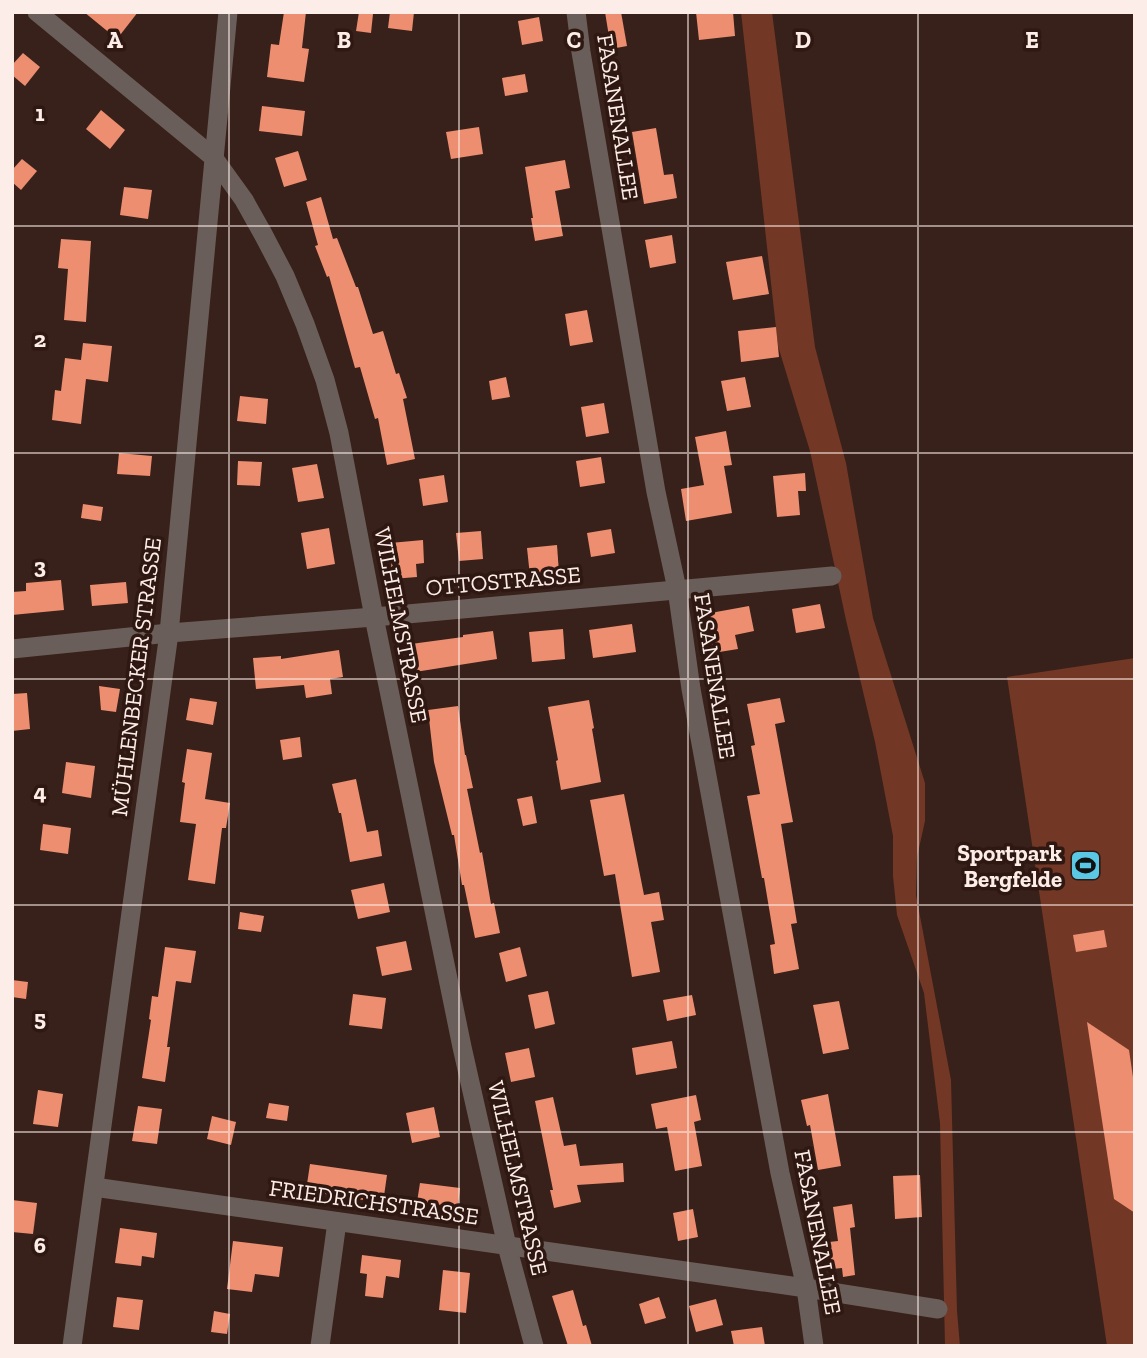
<svg xmlns="http://www.w3.org/2000/svg" width="1147" height="1358" font-family="'Zilla Slab',serif">
<style>
.green{fill:#733725}
.building{fill:#ed8e71}
.lines{fill:none;stroke-linecap:round;stroke-linejoin:round}
.street{stroke:#6a5e5a;stroke-width:19}
.grid{fill:none;stroke:#fdede8;stroke-width:2;stroke-opacity:0.55}
.labels{text-anchor:middle;dominant-baseline:central;stroke-width:7;stroke-linejoin:round;paint-order:stroke}
.street-label{font-size:23px;fill:#fdede8;stroke:#2e1811}
.poi-label{font-size:23px;font-weight:bold;fill:#fdede8;stroke:#2e1811;text-anchor:end}
.grid-label{font-size:23px;text-anchor:middle;font-weight:bold;fill:#fdede8;stroke:#2e1811;stroke-width:7;stroke-linejoin:round;paint-order:stroke}
</style>
<rect width="100%" height="100%" fill="#38211a"/>
<g class="green">
<path d="M741,12H772L815,347L846,463L873,618L925,783V821L917,857L916,895L951,1080L957,1311L960,1346H945L940,1123L924,993L897,915L893,876V836L875,742L846,620L810,451L778,346Z"/>
<path d="M1135,658V1346H1107L1007,677Z"/>
</g>
<g class="building">
<path d="M84,12H138L117,39Z"/>
<path d="M284,12H306L302,48L309,49L304,82L267,77L271,44L279,45Z"/>
<path d="M359,12L373,14L371,33L356,31Z"/>
<path d="M390,12H414L412,31L388,28Z"/>
<path d="M605,12H621L627,46L611,49Z"/>
<path d="M696,12H733L735,36L699,40Z"/>
<path d="M539,17L543,41L522,45L518,21Z"/>
<path d="M23,53L40,67L25,86L12,75V65Z"/>
<path d="M525,74L528,92L505,96L502,78Z"/>
<path d="M262,106L305,111L302,136L259,131Z"/>
<path d="M101,110L125,130L110,149L86,129Z"/>
<path d="M479,127L483,154L451,159L446,132Z"/>
<path d="M656,128L664,175L673,174L677,198L644,204L632,132Z"/>
<path d="M298,151L307,180L284,187L275,158Z"/>
<path d="M22,159L37,171L21,190L12,182V170Z"/>
<path d="M565,160L570,188L555,191L563,236L535,241L531,218H533L525,167Z"/>
<path d="M124,187L152,190L148,219L120,215Z"/>
<path d="M321,197L333,239L337,238L356,287H358L373,334L383,331L396,374L399,373L407,398L403,399L415,459L387,465L378,418L375,419L360,367L355,368L329,276L327,277L315,246L318,245L306,202Z"/>
<path d="M672,235L676,263L650,268L645,240Z"/>
<path d="M61,239L91,241L86,322L64,320L68,269L58,268Z"/>
<path d="M762,256L769,294L733,300L726,262Z"/>
<path d="M587,310L593,342L570,346L565,314Z"/>
<path d="M776,327L779,357L741,362L738,331Z"/>
<path d="M83,343L112,346L108,382L86,379L81,424L52,420L55,390L61,391L65,358L81,360Z"/>
<path d="M506,377L510,397L492,400L489,381Z"/>
<path d="M745,377L751,407L727,411L721,381Z"/>
<path d="M240,396L268,399L266,424L237,421Z"/>
<path d="M604,403L609,433L586,437L581,407Z"/>
<path d="M726,431L732,465L724,466L732,513L686,521L681,489L704,485L695,437Z"/>
<path d="M119,453L152,456L150,476L117,474Z"/>
<path d="M601,457L605,483L580,487L576,461Z"/>
<path d="M238,461L262,462L260,486L237,485Z"/>
<path d="M317,464L324,498L298,502L292,468Z"/>
<path d="M805,473L806,491H798L800,515L777,517L773,476Z"/>
<path d="M444,475L448,502L423,506L419,479Z"/>
<path d="M83,504L103,507L101,521L81,518Z"/>
<path d="M329,528L335,564L307,569L301,533Z"/>
<path d="M611,529L615,553L591,557L587,533Z"/>
<path d="M481,531L483,559L459,561L456,533Z"/>
<path d="M423,540L424,563L416,564L417,577L392,579L390,543Z"/>
<path d="M557,545L559,573L530,576L527,548Z"/>
<path d="M61,580L64,610L12,615V592L26,591V583Z"/>
<path d="M126,582L128,603L92,606L90,585Z"/>
<path d="M820,604L825,628L796,633L792,609Z"/>
<path d="M749,606L754,631L735,635L738,649L713,653L705,614Z"/>
<path d="M632,624L636,652L593,658L589,630Z"/>
<path d="M563,629L565,659L532,662L529,632Z"/>
<path d="M493,631L497,659L415,672L411,644L463,637V635Z"/>
<path d="M339,650L343,677L330,679L332,694L306,698L304,685L256,689L253,658L281,656V659Z"/>
<path d="M99,686L120,689L116,712L101,710Z"/>
<path d="M27,693L30,729L12,731V694Z"/>
<path d="M190,698L217,702L213,725L186,720Z"/>
<path d="M780,698L785,722L775,724L793,822L781,824L797,923L791,924L799,969L774,974L770,945L775,944L764,878H762L747,796L760,794L751,746L755,745L747,704Z"/>
<path d="M589,700L594,728L592,729L601,782L561,790L556,761L558,760L548,707Z"/>
<path d="M458,706L465,755H466L473,788L467,789L480,853L482,852L491,904L494,903L500,933L475,938L464,885H462L454,835H452L434,762L428,710Z"/>
<path d="M300,737L302,757L283,760L280,740Z"/>
<path d="M187,749L212,753L205,799L230,803L226,828H222L215,884L188,880L196,824L180,822L185,783L182,782Z"/>
<path d="M66,762L95,766L91,798L62,793Z"/>
<path d="M356,779L367,832L378,830L382,856L350,862L341,813H339L332,784Z"/>
<path d="M624,794L644,895L659,892L664,920L651,922L660,972L632,977L615,874L604,876L590,800Z"/>
<path d="M532,796L537,823L523,826L517,799Z"/>
<path d="M43,824L71,828L68,854L40,850Z"/>
<path d="M384,883L390,912L358,919L351,890Z"/>
<path d="M240,912L264,916L261,932L238,929Z"/>
<path d="M1104,930L1107,947L1076,952L1073,935Z"/>
<path d="M406,941L412,970L382,976L376,947Z"/>
<path d="M165,947L196,951L191,983L176,981L167,1047H170L165,1082L142,1078L151,1020L149,1019L152,996L158,997Z"/>
<path d="M520,947L527,976L506,982L499,953Z"/>
<path d="M12,980L28,982L26,999L12,997Z"/>
<path d="M548,991L555,1024L535,1029L528,995Z"/>
<path d="M353,994L386,998L382,1029L349,1025Z"/>
<path d="M692,995L696,1015L667,1021L663,1000Z"/>
<path d="M839,1001L849,1049L823,1054L813,1005Z"/>
<path d="M1087,1022L1129,1050L1135,1091V1213L1114,1199Z"/>
<path d="M672,1041L677,1068L636,1075L632,1048Z"/>
<path d="M529,1048L535,1077L511,1082L505,1053Z"/>
<path d="M38,1090L63,1094L58,1127L33,1124Z"/>
<path d="M828,1094L841,1166L818,1170L810,1125L807,1126L801,1100Z"/>
<path d="M696,1095L701,1120L694,1122L702,1166L675,1171L667,1127L656,1129L651,1104Z"/>
<path d="M553,1097L564,1146L576,1144L580,1166L623,1163L624,1182L577,1185L581,1202L554,1208L550,1190H553L535,1101Z"/>
<path d="M269,1103L289,1106L287,1121L266,1118Z"/>
<path d="M138,1106L162,1109L157,1144L132,1141Z"/>
<path d="M434,1107L440,1137L412,1143L406,1113Z"/>
<path d="M212,1116L236,1122L231,1145L207,1139Z"/>
<path d="M310,1164L387,1175L383,1203L306,1191Z"/>
<path d="M920,1175L922,1217L895,1219L893,1176Z"/>
<path d="M420,1183L460,1188L458,1207L417,1202Z"/>
<path d="M12,1200L37,1203L33,1234L12,1232Z"/>
<path d="M852,1204L855,1227L850,1228L855,1275L843,1277L842,1268L832,1269L829,1242L838,1241L833,1207Z"/>
<path d="M693,1209L698,1237L678,1241L673,1213Z"/>
<path d="M120,1228L157,1233L154,1258L142,1256L141,1266L115,1263Z"/>
<path d="M233,1241L283,1247L279,1277L255,1274L252,1292L227,1289Z"/>
<path d="M362,1255L401,1260L399,1278L386,1276L383,1298L365,1296L367,1274L360,1273Z"/>
<path d="M443,1270L470,1273L466,1313L439,1310Z"/>
<path d="M573,1290L583,1326L586,1325L592,1346H568L552,1296Z"/>
<path d="M117,1297L143,1300L139,1330L113,1327Z"/>
<path d="M659,1297L666,1318L645,1324L639,1304Z"/>
<path d="M716,1299L723,1325L696,1332L689,1306Z"/>
<path d="M214,1311L230,1314L227,1334L211,1332Z"/>
<path d="M762,1327L765,1346H734L731,1331Z"/>
</g>
<g class="lines">
<g class="street">
<path d="M37,12L213,157L244,200L263,234L285,276L305,324L325,380L339,433L374,617L462,1047L507,1246L534,1346"/>
<path d="M576,12L581,52L656,492L677,589L691,689L780,1173L806,1288L814,1346"/>
<path d="M12,649L169,633L374,617L832,576"/>
<path d="M94,1187L806,1288L938,1309"/>
<path d="M72,1346L169,633L228,12"/>
<path d="M320,1346L337,1222"/>
</g>
</g>
<path class="grid" d="M229,12V1346M459,12V1346M688,12V1346M918,12V1346M12,226H1135M12,453H1135M12,679H1135M12,905H1135M12,1132H1135"/>
<defs>
<symbol id="stadium-square" viewBox="-11 -11 22 22"><rect x="-9" y="-9" width="18" height="18" rx="4" fill="#5ac8e5" stroke="#2e1811"/><path d="M0-5a6.5 5 0 1 0 0 10a6.5 5 0 1 0 0-10ZM-3.5-1.8h7v3.6h-7Z" fill="#111"/></symbol>
</defs>
<g fill-rule="evenodd">
<use href="#stadium-square" x="1068" y="848" width="35" height="35"/>
</g>
<g class="labels">
<g class="street-label">
<text transform="translate(618 117) rotate(81)">FASANENALLEE</text>
<text transform="translate(503 581) rotate(-5)">OTTOSTRASSE</text>
<text transform="translate(401 625) rotate(79)">WILHELMSTRASSE</text>
<text transform="translate(715 676) rotate(81)">FASANENALLEE</text>
<text transform="translate(136 677) rotate(-83)">MÜHLENBECKER STRASSE</text>
<text transform="translate(518 1178) rotate(77)">WILHELMSTRASSE</text>
<text transform="translate(374 1202) rotate(8)">FRIEDRICHSTRASSE</text>
<text transform="translate(818 1232) rotate(79)">FASANENALLEE</text>
</g>
<g class="poi-label">
<text x="1062" y="853">Sportpark<tspan x="1062" dy="26">Bergfelde</tspan></text>
</g>
</g>
<g class="grid-label">
<text x="115" y="48">A</text>
<text x="344" y="48">B</text>
<text x="574" y="48">C</text>
<text x="803" y="48">D</text>
<text x="1032" y="48">E</text>
<text x="40" y="121">1</text>
<text x="40" y="347">2</text>
<text x="40" y="574">3</text>
<text x="40" y="800">4</text>
<text x="40" y="1026">5</text>
<text x="40" y="1253">6</text>
</g>
<rect width="1147" height="1358" fill="none" stroke="#fdede8" stroke-width="28"/>
</svg>
